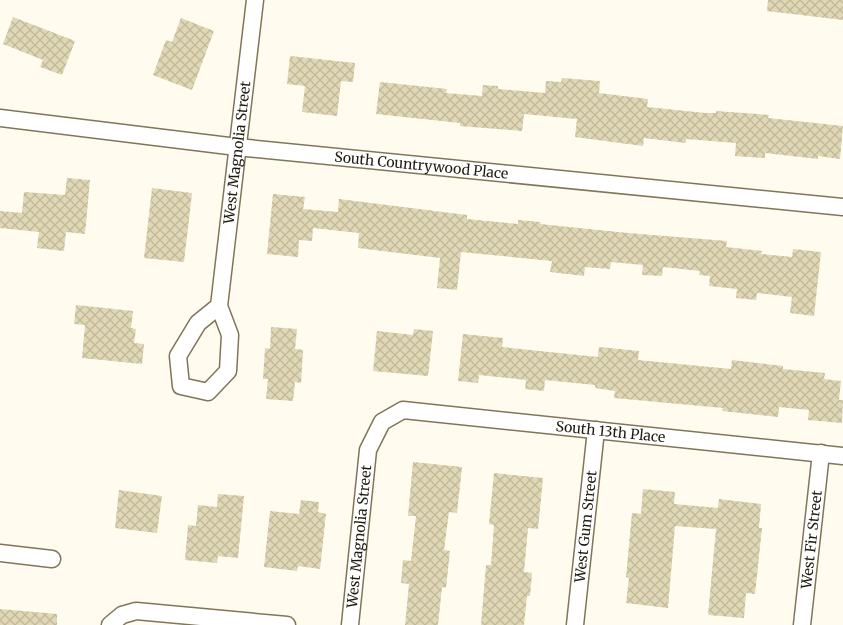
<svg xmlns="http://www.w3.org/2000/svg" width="843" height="625" font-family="Merriweather,serif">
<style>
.building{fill:url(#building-cross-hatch)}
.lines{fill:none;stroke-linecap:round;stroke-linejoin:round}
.street-casing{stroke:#7f7658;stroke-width:19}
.street{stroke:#fff;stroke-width:16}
.labels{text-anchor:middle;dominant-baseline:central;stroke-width:5;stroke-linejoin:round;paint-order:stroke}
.street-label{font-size:14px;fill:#1f1c0f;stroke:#fff}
</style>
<defs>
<pattern id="building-cross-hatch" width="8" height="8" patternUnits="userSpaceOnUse" patternTransform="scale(1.25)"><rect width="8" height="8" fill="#e0d7b5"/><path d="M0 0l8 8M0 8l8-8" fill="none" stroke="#c0b89a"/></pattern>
</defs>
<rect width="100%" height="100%" fill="#fffbee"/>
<g class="building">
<path d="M768,0H843V20L767,11Z"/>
<path d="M13,17L75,41L62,75L40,67L43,60L3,44Z"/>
<path d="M181,18L214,31L192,90L153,75L166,40L172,42Z"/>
<path d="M290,56L355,63L353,82L341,81L337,116L302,112L305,86L287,84Z"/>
<path d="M562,78L600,81L599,93L648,99L647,107L705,113H716V111L769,115L768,118L843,126L840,159L818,156V159L765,153V158L735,156L736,143L686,139V143L644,138L643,146L575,137L577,119L524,114L522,131L460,126V123L376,114L380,82L447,89L446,93L482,96L483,85L498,86V89L545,93L546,81L561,82Z"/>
<path d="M67,178L90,180L85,234L66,232L64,251L37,248L39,232L0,228V211L22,213L24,192L65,195Z"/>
<path d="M152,188L192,193L184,262L144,258Z"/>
<path d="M273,194L305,197L303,209L338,212L339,199L467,215V219L518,224V220L541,222L540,224L628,233L727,241L726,247L762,251L761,254L792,257L793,249L821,252L814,316L790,313L792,297L757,293L756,300L736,298L737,289L709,286L710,276L699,275L700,271L663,267L662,276L642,275L643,265L611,262L610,269L585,267L584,276L550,272L552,261L461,252L457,290L437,288L440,258L358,248L359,233L313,228L312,241L299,240L298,257L267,254Z"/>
<path d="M76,305L133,311L131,328L136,329L134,343L144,344L142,364L82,358L85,325L74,324Z"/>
<path d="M271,327L297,329L295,349L303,350L301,383L295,382L293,401L266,399L268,379H263L265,348L270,349Z"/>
<path d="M414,329L433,331L428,376L373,371L377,331L413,335Z"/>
<path d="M463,334L503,338L502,347L598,357L599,347L639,351L638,360L731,369L732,360L783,366V369L825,373L824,379L841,381L839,400H843L842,423L808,420L809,410L779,407L778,417L722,411L723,408L614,398L615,391L595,388V385L545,380L544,391L525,389L526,380L479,375L478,383L458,381Z"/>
<path d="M413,462L462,467L457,513L449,512L444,550L450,551L446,588L442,587L438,625H405L409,584L401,583L403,560L411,561L416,516H408Z"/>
<path d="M494,473L543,478L538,529L528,528L524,572L532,573L530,596H527L524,625H481L486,565H491L494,525L489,524Z"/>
<path d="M643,489L675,492L674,504L718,508L719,499L761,504L759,528H762L755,594L746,593L744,618L708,615L716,529L675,526L668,608L626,603L629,578L626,577L632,513L641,514Z"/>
<path d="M119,490L162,496L157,533L115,528Z"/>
<path d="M218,494L244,496L238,558L218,556L217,563L185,560L188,525L196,526L198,505L217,507Z"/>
<path d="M301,500L319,502L318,512L326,514L320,569L298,566L297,571L264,567L270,511L299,514Z"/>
<path d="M0,609L57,614V625H0Z"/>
</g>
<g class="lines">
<defs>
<g id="street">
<path id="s1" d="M0,118L237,147L843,207"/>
<path id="s2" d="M219,306L198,323L178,356L181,386L208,392L228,371L230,335L219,306L255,0"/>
<path d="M0,553L52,559"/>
<path d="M110,625L122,615L136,611L287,625"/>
<path id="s3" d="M350,625L368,450L382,422L403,410L843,456"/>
<path id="s4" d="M575,625L596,430"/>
<path id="s5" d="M802,625L821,453"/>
</g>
</defs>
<use href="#street" class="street-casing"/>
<use href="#street" class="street"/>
</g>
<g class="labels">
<g class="street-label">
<text stroke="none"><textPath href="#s2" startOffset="374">West Magnolia Street</textPath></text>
<text stroke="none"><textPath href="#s1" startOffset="424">South Countrywood Place</textPath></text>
<text stroke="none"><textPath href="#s3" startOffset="440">South 13th Place</textPath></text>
<text stroke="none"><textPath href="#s4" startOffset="99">West Gum Street</textPath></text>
<text stroke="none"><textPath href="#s3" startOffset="89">West Magnolia Street</textPath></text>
<text stroke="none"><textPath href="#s5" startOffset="86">West Fir Street</textPath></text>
</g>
</g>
</svg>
